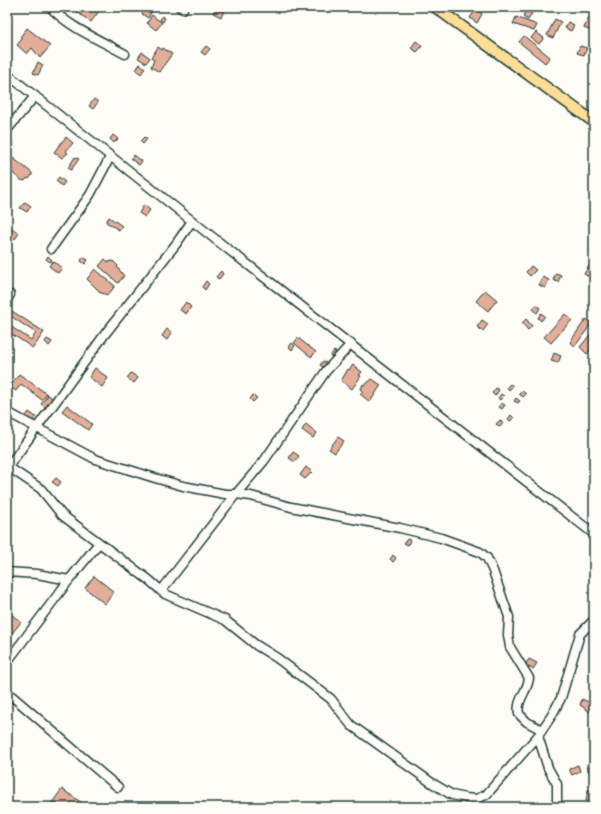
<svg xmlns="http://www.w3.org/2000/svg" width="601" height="814" font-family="'Architects Daughter',sans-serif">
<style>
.building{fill:#e3ad99;stroke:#1f3d34}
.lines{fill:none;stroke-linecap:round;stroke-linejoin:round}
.minor-casing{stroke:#1f3d34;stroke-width:11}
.major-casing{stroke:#1f3d34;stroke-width:13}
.minor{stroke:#fdfcf7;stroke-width:8}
.major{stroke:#fdde96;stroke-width:10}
</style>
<rect width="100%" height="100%" fill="#fdfcf7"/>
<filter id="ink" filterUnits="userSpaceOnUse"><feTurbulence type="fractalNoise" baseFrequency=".025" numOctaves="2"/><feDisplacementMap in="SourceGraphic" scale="8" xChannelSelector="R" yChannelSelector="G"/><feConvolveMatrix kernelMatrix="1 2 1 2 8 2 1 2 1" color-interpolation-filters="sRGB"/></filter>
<g filter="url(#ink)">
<g class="building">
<path d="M81,7H112L109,12L102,7L91,22L77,12Z"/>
<path d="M147,7L153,9L148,18L142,14Z"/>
<path d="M216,7H227L221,17L213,13Z"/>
<path d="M476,9L482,14L477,23L470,18Z"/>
<path d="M526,10L532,13L528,20L523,17Z"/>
<path d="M152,15L162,23L156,30L147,23Z"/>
<path d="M162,16L165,18L163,22L160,20Z"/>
<path d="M516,17L537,25L534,31L513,24Z"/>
<path d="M588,18L594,21L593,32L584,28Z"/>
<path d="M555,19L561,22L553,38L547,35Z"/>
<path d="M568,22L574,25L571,31L565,28Z"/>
<path d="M27,28L50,46L40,58L32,48L27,54L17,45L22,39L20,37Z"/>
<path d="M536,32L544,38L539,44L531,38Z"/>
<path d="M524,36L550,57L545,63L519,42Z"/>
<path d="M416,41L422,46L417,52L411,48Z"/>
<path d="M206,46L210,49L205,55L201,52Z"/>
<path d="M580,46L587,48L584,55L577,53Z"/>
<path d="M158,47L162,50L163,48L172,54L159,72L151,67L154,60L151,58Z"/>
<path d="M142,52L150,58L146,63L138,58Z"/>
<path d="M38,62L43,65L38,75L33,73Z"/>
<path d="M140,64L145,68L141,74L136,70Z"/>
<path d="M94,99L98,102L93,109L89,106Z"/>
<path d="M113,135L118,139L114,143L110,139Z"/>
<path d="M66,137L73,143L66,151L68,153L62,158L54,152Z"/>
<path d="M144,137L147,139L143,144L140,141Z"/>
<path d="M8,140L14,144L11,148L7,145Z"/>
<path d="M134,155L142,161L139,165L131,159Z"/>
<path d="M75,157L79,159L71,170L68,168Z"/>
<path d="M13,158L32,173V175L29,179L27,178L25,181L21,180L9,170L10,169L7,166Z"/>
<path d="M59,177L65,182L62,186L56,181Z"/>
<path d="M25,202L31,206L27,212L20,208Z"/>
<path d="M144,205L150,210L145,217L139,213Z"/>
<path d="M109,217L122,226L119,230L106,222Z"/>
<path d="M12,228L19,233L15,239L8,234Z"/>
<path d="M48,256L52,260L50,262L46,259Z"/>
<path d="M83,257L88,260L85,264L81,261Z"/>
<path d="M105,259L108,262L113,261L118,266L117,267L124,276L118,283L99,266Z"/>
<path d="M53,261L62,268L58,273L49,266Z"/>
<path d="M531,266L536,270L530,276L526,272Z"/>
<path d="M589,266L594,270V280L584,274Z"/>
<path d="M95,269L115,286L108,295L101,293L87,279Z"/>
<path d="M221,271L223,274L219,279L216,277Z"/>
<path d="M556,273L561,275L558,282L553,280Z"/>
<path d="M543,277L549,280L545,288L539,285Z"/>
<path d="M206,281L209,284L205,290L202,287Z"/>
<path d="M485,290L497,300L488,311L476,301Z"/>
<path d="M186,302L191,307L186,314L180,310Z"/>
<path d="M536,305L540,308L537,313L533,310Z"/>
<path d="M12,311L44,332L33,348L7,331V324L31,340L36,333L9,315Z"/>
<path d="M541,313L545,316L541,321L538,318Z"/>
<path d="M565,314L572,320L551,343L544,337Z"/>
<path d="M526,319L532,326L528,330L522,323Z"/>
<path d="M586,319L592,323L575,346L570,342Z"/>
<path d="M482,320L488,324L483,331L477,327Z"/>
<path d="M167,329L172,333L167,340L162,336Z"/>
<path d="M594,330V345L587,354L580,347Z"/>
<path d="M298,338L316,352L311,357L294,343Z"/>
<path d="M47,339L52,342L49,346L45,342Z"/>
<path d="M292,343L295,346L292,350L289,347Z"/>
<path d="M334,351L336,352L332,357L330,356Z"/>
<path d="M554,353L561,356L558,363L551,361Z"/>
<path d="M323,361L327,364L325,368L320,365Z"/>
<path d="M353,365L362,372L359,375L361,376L352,389L341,381L348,369L349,370Z"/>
<path d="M95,368L108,378L102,387L89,377Z"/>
<path d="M131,373L138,378L134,383L127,378Z"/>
<path d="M19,374L47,394L42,400L21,384L16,391L10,387Z"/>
<path d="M372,379L381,385L370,402L360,394L363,391L361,389L363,384L365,385Z"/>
<path d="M510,384L513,386L509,390L507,387Z"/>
<path d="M496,388L499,390L495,396L492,393Z"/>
<path d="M522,391L526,394L523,397L519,394Z"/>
<path d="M501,394L504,396L500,400L498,398Z"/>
<path d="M48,395L54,399L47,408L41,404Z"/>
<path d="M253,395L257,398L253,402L250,399Z"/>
<path d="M516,398L520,401L518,403L514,401Z"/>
<path d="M501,403L505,405L502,409L499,407Z"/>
<path d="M67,405L92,424L88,430L62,411Z"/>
<path d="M29,412L36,417L31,423L25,417Z"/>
<path d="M511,415L514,418L510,421L508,419Z"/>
<path d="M500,420L503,423L500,427L496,424Z"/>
<path d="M306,424L317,433L313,438L302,430Z"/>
<path d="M338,437L344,441L335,453L329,449Z"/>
<path d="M293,452L299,456L295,462L289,458Z"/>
<path d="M306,467L312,472L305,479L300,475Z"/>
<path d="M56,478L61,482L58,486L52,482Z"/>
<path d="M407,539L410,540L408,545L404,543Z"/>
<path d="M393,555L396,558L393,562L390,559Z"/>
<path d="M94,576L114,592L105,604L85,588Z"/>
<path d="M7,611L21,622L10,636L7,634Z"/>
<path d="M594,643V652L590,649Z"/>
<path d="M529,659L537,663L533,669L525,665Z"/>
<path d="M582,699L593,704L590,712L580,705Z"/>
<path d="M587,764H594V770L588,771Z"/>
<path d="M578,765L580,771L572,775L569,769Z"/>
<path d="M62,789L82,803L79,807H49Z"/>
<path d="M588,790L594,791V802L586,801Z"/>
<path d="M533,804L547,806V807H532Z"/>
</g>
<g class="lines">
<defs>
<g id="minor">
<path d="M50,7C70,28 100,40 125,54"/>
<path d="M180,7L183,9"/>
<path d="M7,74L215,239L594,534"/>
<path d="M7,130L35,96"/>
<path d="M51,249L90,195L110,157"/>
<path d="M7,299L10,295"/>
<path d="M7,412L95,459L155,478L183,486L225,494H236L251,496L291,507L400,528L441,538L480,552L487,558L493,571L509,617L508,635L510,647L529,678C528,691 516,700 519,714L527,722L542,730"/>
<path d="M7,466L41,489L62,515L149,580L165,594L225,620L256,645L277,658L331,699L351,725L432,783L452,795L465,798L476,799L486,795L538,736L552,715L561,698L580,634L594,620"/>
<path d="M8,467L105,334L176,244L192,221"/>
<path d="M7,572L37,574L69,580L99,543"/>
<path d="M161,591L236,494L264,461L326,371L351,344"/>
<path d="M7,662L69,580"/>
<path d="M7,692C44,723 80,756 118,787"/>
<path d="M538,736L548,768L557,784V807"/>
</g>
<path id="major" d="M435,7L594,122"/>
</defs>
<use href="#minor" class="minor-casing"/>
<use href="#major" class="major-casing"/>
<use href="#minor" class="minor"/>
<use href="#major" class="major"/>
</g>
</g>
<rect width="601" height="814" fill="none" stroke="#fdfcf7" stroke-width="24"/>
<rect x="12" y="12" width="577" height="790" fill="none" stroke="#1f3d34" stroke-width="1.5" filter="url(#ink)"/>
</svg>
